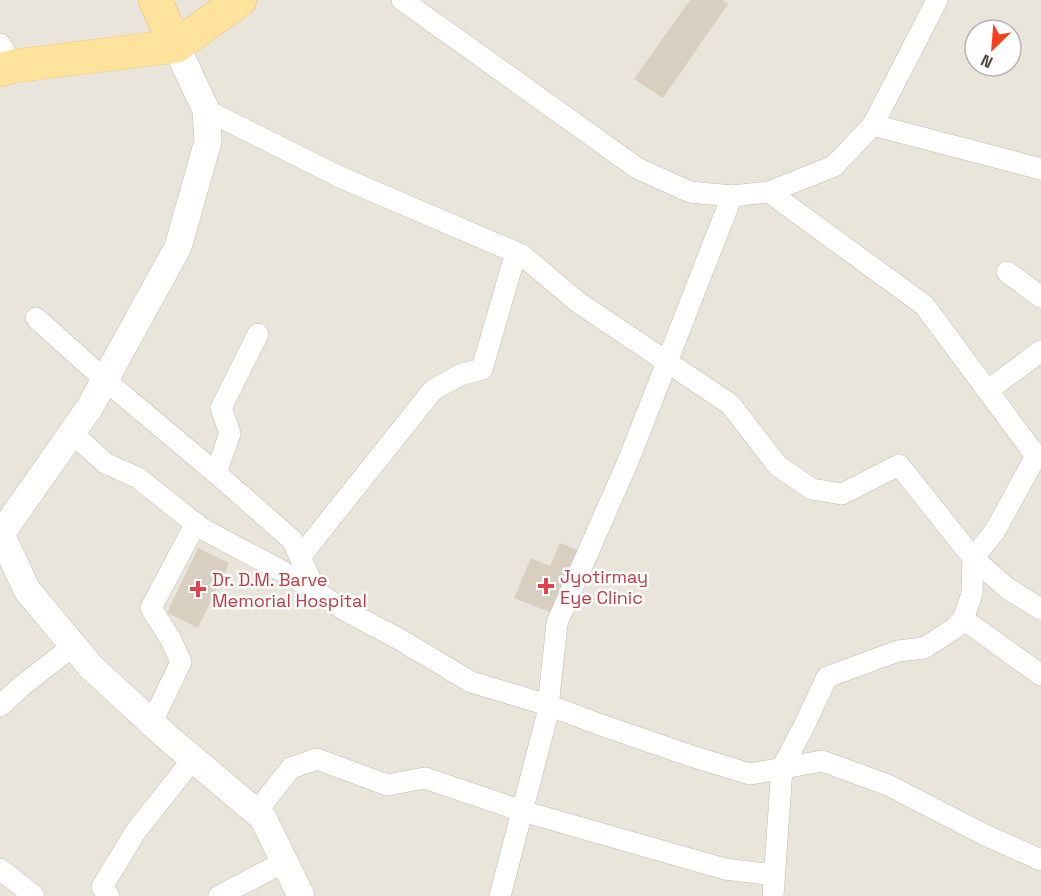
<svg xmlns="http://www.w3.org/2000/svg" width="1041" height="896" font-family="'Space Grotesk',sans-serif">
<style>
.residential{fill:#eae5da;fill-rule:evenodd}
.building{fill:#d8cfc1}
.lines{fill:none;stroke-linecap:round;stroke-linejoin:round}
.minor-casing{stroke:#c2bbae;stroke-width:22}
.tertiary-casing{stroke:#c2bbae;stroke-width:28}
.primary-casing{stroke:#e6c16a;stroke-width:34}
.minor{stroke:#fff;stroke-width:21}
.tertiary{stroke:#fff;stroke-width:27}
.primary{stroke:#ffe39c;stroke-width:33}
.health-dot{fill:#e0444e;stroke:#fff;stroke-width:2}
.labels{text-anchor:middle;dominant-baseline:central;stroke-width:5;stroke-linejoin:round;paint-order:stroke}
.health-label{font-size:18px;fill:#be3a42;stroke:#fff;text-anchor:start}
</style>
<rect width="100%" height="100%" fill="#f6f3ec"/>
<path class="residential" d="M0,0H1041V896H0ZM975,30H1011V66H975Z"/>
<g class="building">
<path d="M690,0H722L728,4L663,98L634,79Z"/>
<path d="M560,543L578,550L552,613L514,598L531,558L550,566Z"/>
<path d="M198,548L229,563L198,628L167,613Z"/>
</g>
<g class="lines">
<defs>
<g id="minor">
<path d="M402,0L637,168L690,192L732,196L769,192L834,166L873,125L937,0"/>
<path d="M0,44L14,66"/>
<path d="M206,110L340,177L522,255L579,303L730,404L778,466L812,489L842,494L899,465L973,558L1007,588L1041,609"/>
<path d="M873,125L1041,169"/>
<path d="M769,192L924,305L1036,456L1041,459"/>
<path d="M1007,272L1041,297"/>
<path d="M36,318L105,380L224,480L292,540L316,591"/>
<path d="M988,390L1041,351"/>
<path d="M72,433L105,463L138,478L201,528L293,577L346,611L399,639L471,682L548,705L601,725L691,756L750,774L822,761L888,785L985,835L1041,860"/>
<path d="M216,473L230,433L221,408L258,334"/>
<path d="M300,557L433,390L460,375L482,369L516,252"/>
<path d="M963,619L1041,675"/>
<path d="M0,706L23,685L73,646"/>
<path d="M152,722L181,662L171,640L151,608L196,523"/>
<path d="M256,812L291,768L317,759L387,785L425,778L522,811L725,869L774,875"/>
<path d="M0,869L34,896"/>
<path d="M109,896L102,887L136,831L193,759"/>
<path d="M219,896L284,862"/>
<path d="M500,896L547,716L557,623L629,459L732,196"/>
<path d="M773,896L782,768L804,726L827,677L898,651L924,648L955,628L963,619L972,594L973,558L995,531L1036,456"/>
</g>
<path id="tertiary" d="M176,46L206,110L208,141L178,247L90,407L1,534L27,590L91,667L166,736L263,818L301,896"/>
<g id="primary">
<path d="M155,0L176,46"/>
<path d="M0,70L14,66L176,46L240,0"/>
</g>
</defs>
<use href="#minor" class="minor-casing"/>
<use href="#tertiary" class="tertiary-casing"/>
<use href="#primary" class="primary-casing"/>
<use href="#minor" class="minor"/>
<use href="#tertiary" class="tertiary"/>
<use href="#primary" class="primary"/>
</g>
<g class="health-dot">
<path d="M543 577h6v6h6v6h-6v6h-6v-6h-6v-6h6z"/>
<path d="M195 580h6v6h6v6h-6v6h-6v-6h-6v-6h6z"/>
</g>
<g class="labels">
<g class="health-label">
<text x="560" y="576">Jyotirmay<tspan x="560" dy="21">Eye Clinic</tspan></text>
<text x="212" y="579">Dr. D.M. Barve<tspan x="212" dy="21">Memorial Hospital</tspan></text>
</g>
</g>
<g transform="translate(993 48) rotate(205)"><circle r="28" fill="#ffffff" stroke="#b7b4b0" stroke-width="1.5"/>
<path d="M0-4.5L10 22L0 15L-10 22Z" fill="#fc3f1d"/>
<text y="-9" font-size="16" font-weight="bold" text-anchor="middle" fill="#4b4439">N</text>
</g>
</svg>
